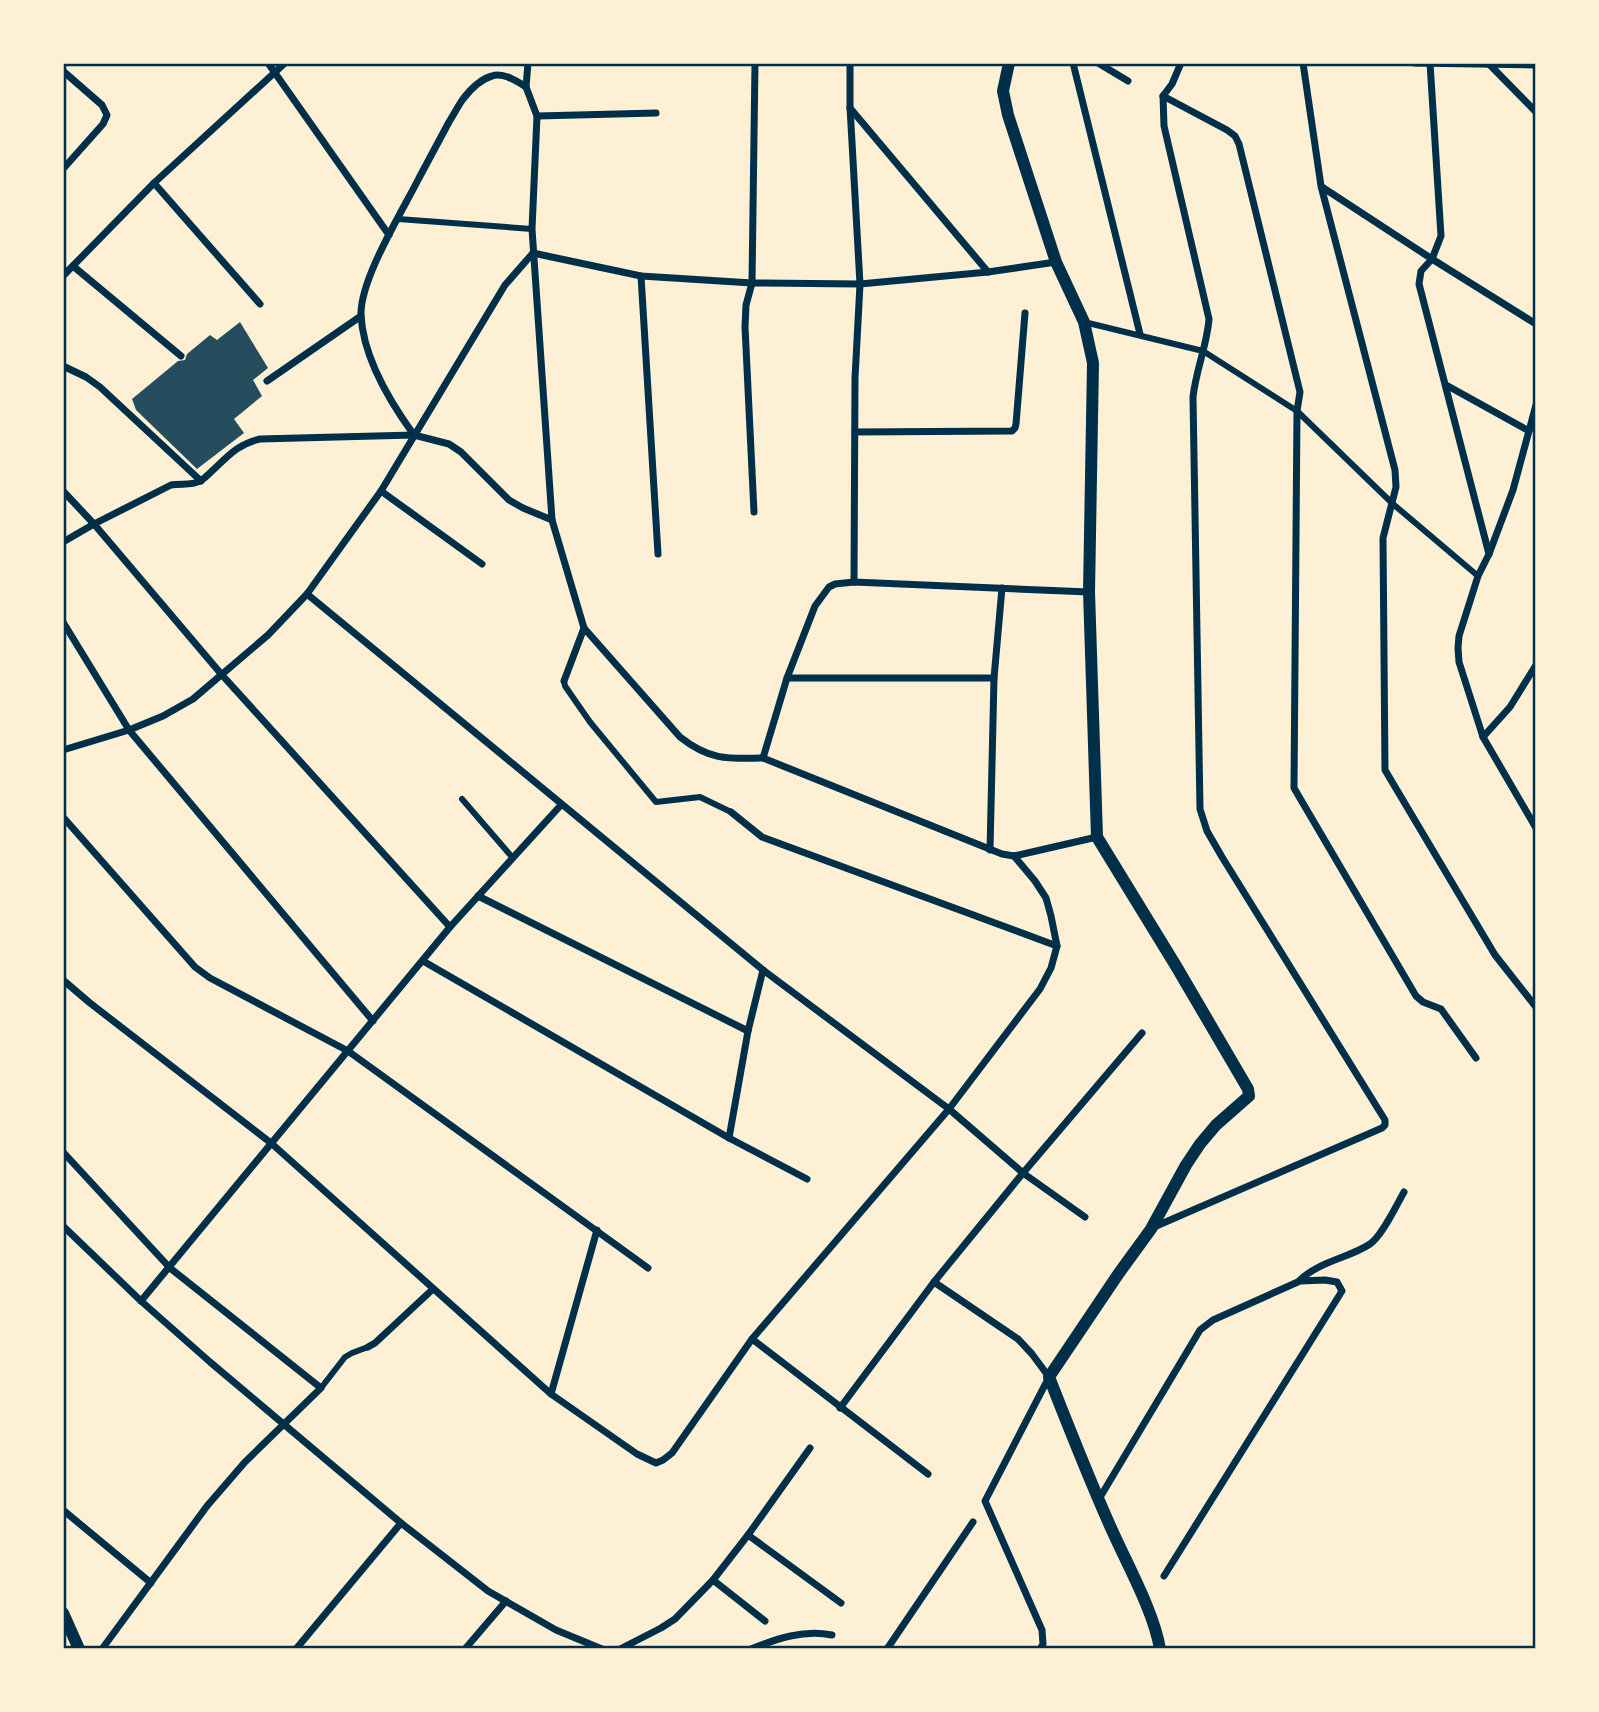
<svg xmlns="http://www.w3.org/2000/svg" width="1599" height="1712" font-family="Merriweather,serif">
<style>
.building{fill:#264d5e}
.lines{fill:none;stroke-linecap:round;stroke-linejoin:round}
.pedestrian{stroke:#003049;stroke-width:6}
.minor{stroke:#003049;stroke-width:7}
.tertiary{stroke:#003049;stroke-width:12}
.neatline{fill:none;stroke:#003049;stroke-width:2.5}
</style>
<rect width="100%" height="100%" fill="#fdf0d5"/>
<path class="building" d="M240,322L268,368L253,380L262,396L234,419L244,433L197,469L136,410L132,399L178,361L185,360L187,354L210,335L217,340Z"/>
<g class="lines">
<g class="pedestrian">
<path d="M398,219L532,229"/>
<path d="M1084,322L1203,351L1297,411L1393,504L1478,576"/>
<path d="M564,681L565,686L590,722L656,802L700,797L731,812"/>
<path d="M462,799L512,857"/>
<path d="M321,1388L345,1357L352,1353L368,1347"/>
</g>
<g class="minor">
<path d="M268,63L389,235"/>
<path d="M528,63L526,87L537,116L532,229L552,520L584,628L564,681"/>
<path d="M850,63V107L860,284L855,378L854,582"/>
<path d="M1073,63L1140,334"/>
<path d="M1098,63L1128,81"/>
<path d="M1303,63L1321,186L1395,470L1396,487L1383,538L1385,770L1495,955L1536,1007"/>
<path d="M1414,63L1536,65"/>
<path d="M1430,63L1441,236L1432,259L1421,271L1419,284L1489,554"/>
<path d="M1489,64L1536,112"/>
<path d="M63,71L102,105L107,115L103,124L63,169"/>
<path d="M1163,96L1227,130L1235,136L1239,144L1300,392L1297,411L1294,788L1416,996L1423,1002L1441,1009L1476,1058"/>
<path d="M850,108L988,272"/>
<path d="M537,116L656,113"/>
<path d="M154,183L260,304"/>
<path d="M1322,187L1432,259L1536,324"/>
<path d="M533,253L641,276L752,283L860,284L988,272L1056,262"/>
<path d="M73,266L181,356"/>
<path d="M63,276L154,183L285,63"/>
<path d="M641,276L658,554"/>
<path d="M63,366L86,377L100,387L201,481"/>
<path d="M267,381L361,316"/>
<path d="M1446,385L1529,431"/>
<path d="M1536,405L1513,490L1489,554L1478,576L1459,636L1458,648L1459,662L1483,737L1536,828"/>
<path d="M855,432L1012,431L1015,428L1016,424L1025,313"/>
<path d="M414,435C390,402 363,358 361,315C360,279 402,212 419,178C429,159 439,141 449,122C454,114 458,106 463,99C470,90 481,79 492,76C503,72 517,81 526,87"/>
<path d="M63,491L94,524L222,675L450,927"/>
<path d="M381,491L482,564"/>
<path d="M754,512L745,327L746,305L752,283L755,63"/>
<path d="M63,542L94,524L171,485C181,483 191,486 200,481C204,479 209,474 213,470C229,455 238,444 260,439L414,435L449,444L461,452L509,500L523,508L552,520"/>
<path d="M307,594L763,970L949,1109L1023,1173L1085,1217"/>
<path d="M63,622L129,730L373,1021"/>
<path d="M584,628L680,737C709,760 727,759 763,758L1002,854L1014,856L1097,837"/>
<path d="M787,678H994"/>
<path d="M1483,737L1510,707L1536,665"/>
<path d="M63,750L129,730L163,716L193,699L268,635L307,594L381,491L505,285L533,253"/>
<path d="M763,758L787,678L815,606L829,587L835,584L854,582L1089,592"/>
<path d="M731,812L762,837L1057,946"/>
<path d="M63,817L195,967L210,978L348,1051L648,1268"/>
<path d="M990,850L994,678L1002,588"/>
<path d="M478,896L748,1031"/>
<path d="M423,961L729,1138L807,1179"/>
<path d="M63,980L90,1003L271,1143L551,1394L637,1454L656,1463L663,1460L672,1453L752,1339L949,1109L1040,989L1051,968L1057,946L1051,916L1046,898L1035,881L1014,856"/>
<path d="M729,1138L748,1031L763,970"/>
<path d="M63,1152L170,1268L321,1388L245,1462L207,1506L102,1649"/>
<path d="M63,1226L141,1301L210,1362L401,1523L488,1591L556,1630L602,1649"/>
<path d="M1154,1227L1382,1128L1385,1125V1120L1222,857L1207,831L1200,809L1193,397C1196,370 1207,345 1209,319L1164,126L1163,96L1172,84L1181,63"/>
<path d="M1300,1280C1320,1261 1349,1258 1370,1244C1382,1236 1396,1206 1404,1192"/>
<path d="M934,1282L1018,1339L1032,1354L1049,1377L985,1501L1042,1630L1043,1644L1040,1649"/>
<path d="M141,1301L450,927L561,805"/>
<path d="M752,1339L928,1474"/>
<path d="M368,1347L375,1343L433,1289"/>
<path d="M551,1394L597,1230"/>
<path d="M840,1408L934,1282L1023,1173L1142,1033"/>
<path d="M1099,1499L1200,1330L1213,1320L1300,1281L1325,1280L1337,1282L1342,1291L1164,1576"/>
<path d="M63,1510L151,1583"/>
<path d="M748,1535L841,1603"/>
<path d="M713,1580L765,1621"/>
<path d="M296,1649L401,1523"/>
<path d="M465,1649L506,1601"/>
<path d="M620,1649L661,1628L675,1619L713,1580L748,1535L810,1448"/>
<path d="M751,1649C776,1639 804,1629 832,1635"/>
<path d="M887,1649L973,1522"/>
</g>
<g class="tertiary">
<path d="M1009,63L1003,91L1008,115L1056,262L1084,322L1093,363L1089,592L1097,837L1176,966L1248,1089L1249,1096L1216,1125L1200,1144L1186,1165L1151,1229L1119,1273L1049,1377C1069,1428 1089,1479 1111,1528C1127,1564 1154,1612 1160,1649"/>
<path d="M63,1613L79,1649"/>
</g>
</g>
<rect width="1599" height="1712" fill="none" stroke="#fdf0d5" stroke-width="130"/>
<rect x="65" y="65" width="1469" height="1582" class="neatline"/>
</svg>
